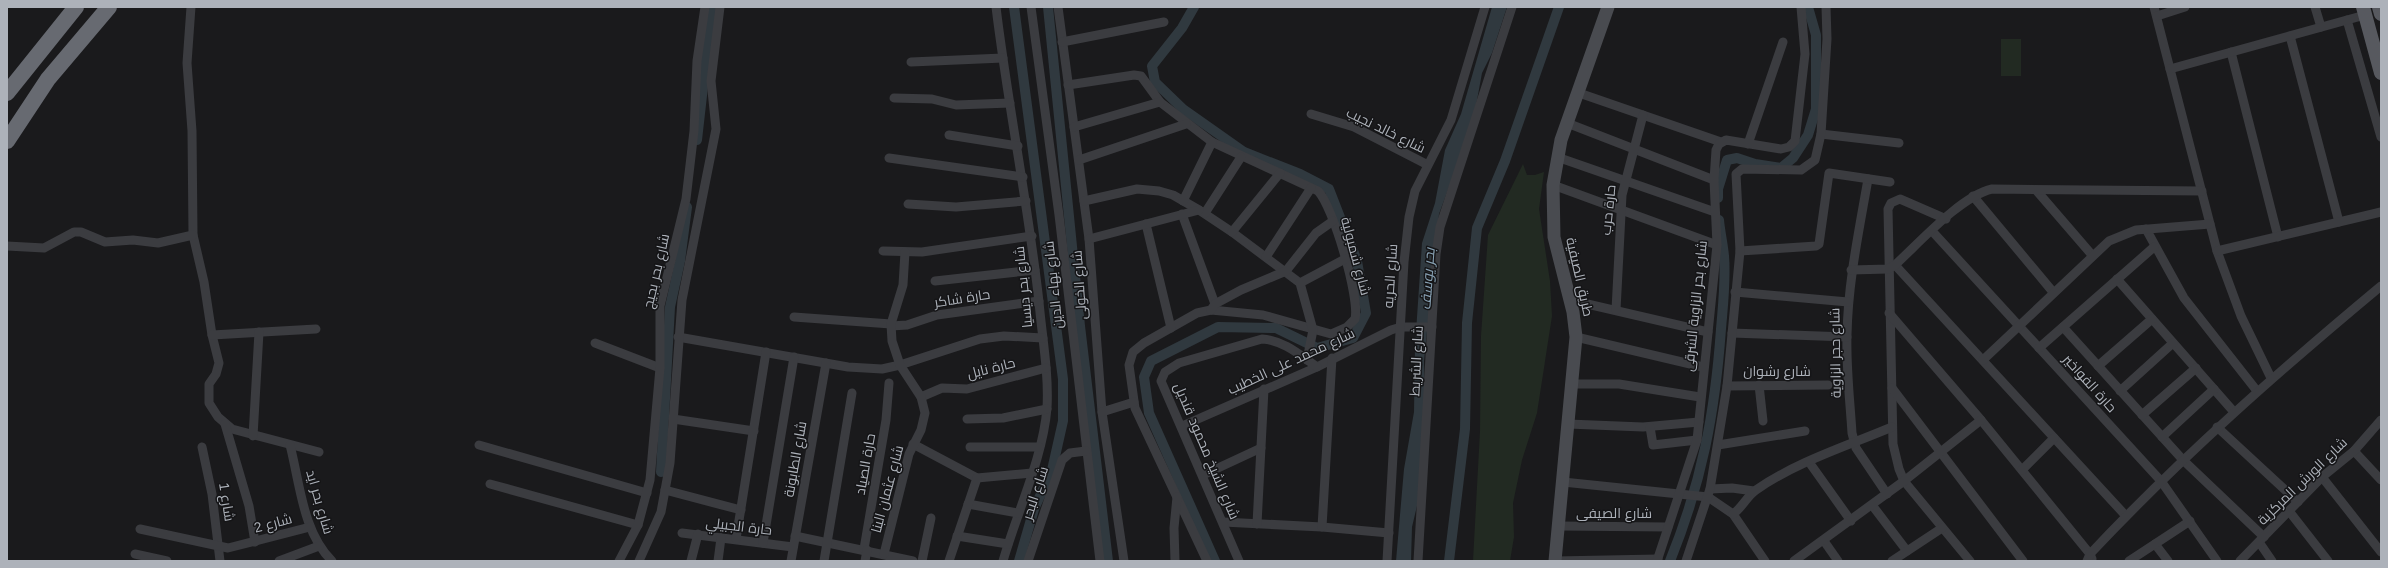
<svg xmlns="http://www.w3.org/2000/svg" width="2388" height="568" font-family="Arial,Cairo,sans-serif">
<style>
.green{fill:#222a22}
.water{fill:#30393f}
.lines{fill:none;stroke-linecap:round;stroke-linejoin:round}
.canal{stroke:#30393f;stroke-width:10}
.street{stroke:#3b3c40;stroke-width:9}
.secondary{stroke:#494b50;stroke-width:13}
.primary{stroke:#57595f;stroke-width:14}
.highway{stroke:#676a71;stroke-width:16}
.labels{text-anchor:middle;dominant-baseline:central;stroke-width:3;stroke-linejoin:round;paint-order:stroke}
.street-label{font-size:14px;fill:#adb2ba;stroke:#151517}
.water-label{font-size:15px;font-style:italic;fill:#87a0b2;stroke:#151517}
</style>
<rect width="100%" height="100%" fill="#1a1a1c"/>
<g class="green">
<rect x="2001" y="39" width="20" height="37"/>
<path d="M1523,164L1527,175H1535L1544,172L1539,209L1550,281L1552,316L1537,413L1522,460L1513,503L1514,537L1510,561H1473L1480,431L1481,336L1488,235Z"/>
</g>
<path class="water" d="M1492,7H1507L1492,53L1482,73L1473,122L1439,214L1424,361L1425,421L1421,489L1412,527L1411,561H1396L1404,469L1414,412L1415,347L1422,243L1435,203L1445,150L1461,114Z"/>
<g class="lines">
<g class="canal">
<path d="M1014,7L1063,379V421L1052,470L1034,509L1019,561"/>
<path d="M1048,7L1080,326L1108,561"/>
<path d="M1194,7L1182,28L1152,66L1155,82L1183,109L1244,152L1300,174L1329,189L1357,261L1366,313L1353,338L1317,348L1276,328L1218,327L1151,361L1144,377L1149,413L1215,561"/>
<path d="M697,140L712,7"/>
<path d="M1718,198V189L1727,160L1737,158L1755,164L1781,168L1793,158L1808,135L1816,109V35L1808,7"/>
<path d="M661,472L670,307L680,261L687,207"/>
<path d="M1449,561L1465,429L1467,323L1477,228L1505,161L1559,7"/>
<path d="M1670,561C1702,482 1715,413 1721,329C1723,305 1726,280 1724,256C1723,244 1720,232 1719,220"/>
</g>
<g class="street">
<path d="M191,7L187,63L192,131L193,235L204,282L212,335L219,363L216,374L209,384V403L218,417L232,429L319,452"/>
<path d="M996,7C1008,106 1028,203 1039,302C1042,337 1049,373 1047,408C1043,458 1017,512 1003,561"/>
<path d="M1031,7L1059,215L1100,561"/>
<path d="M1058,7L1089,239L1102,412L1124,561"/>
<path d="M2154,7L2217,251L2241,316L2271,378"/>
<path d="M2315,7L2321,27"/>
<path d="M2157,16L2185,7"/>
<path d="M2347,20L2381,137"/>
<path d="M2290,36L2339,222"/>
<path d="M1062,42L1164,22"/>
<path d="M2231,52L2278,237"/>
<path d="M911,62L1003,58"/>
<path d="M2170,69L2365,15"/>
<path d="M1068,85L1134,75L1141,76L1160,102L1212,142L1318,191C1333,206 1360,298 1355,319L1347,327L1331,334L1263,315L1211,310L1197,313L1144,343L1133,352L1129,365L1135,408L1207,561"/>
<path d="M1579,93L1721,142"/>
<path d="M894,98L932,99L956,105L1010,103"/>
<path d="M1311,114L1354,127L1426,164"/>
<path d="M1567,123L1714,180"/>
<path d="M1074,127L1160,102"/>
<path d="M1821,134L1899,143"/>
<path d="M949,135L1018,146"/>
<path d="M1748,144L1783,42"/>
<path d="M1557,157L1715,212"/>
<path d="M889,158L1023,177"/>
<path d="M1079,160L1186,124"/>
<path d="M1868,179C1859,231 1848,282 1847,335C1846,367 1850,401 1852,433L1856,448L1887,494"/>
<path d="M1553,185L1717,245"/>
<path d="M2036,190L2092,255"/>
<path d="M1973,196L2053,292"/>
<path d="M1084,201L1137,189L1159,191L1173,195L1199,210L1232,232L1300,283L1313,330L1307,360"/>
<path d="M1183,201L1212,142"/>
<path d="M908,204L956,207L1026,201"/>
<path d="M1205,213L1241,157"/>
<path d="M1182,214L1215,304"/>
<path d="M1946,219L1900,199L1891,203L1888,209L1893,444L1899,469L1904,481L1970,561"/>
<path d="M1146,224L1171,328"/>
<path d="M2146,229L2184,298L2257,391"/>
<path d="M1932,231L2161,481L2217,561"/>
<path d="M1232,232L1280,173"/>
<path d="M1089,239L1199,210"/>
<path d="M7,246L44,248L74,232H81L105,242L133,240L158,243L193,235"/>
<path d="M883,251L922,252L1032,236"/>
<path d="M1740,251L1816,246L1819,244L1829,173L1890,182"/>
<path d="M2217,251L2381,212"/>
<path d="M1266,257L1311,188"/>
<path d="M1895,265L2126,516"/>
<path d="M1851,270L1888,269L1895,265C1919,243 1961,196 1992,189L2202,191"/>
<path d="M2117,279L2234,412"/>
<path d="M935,281L1035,270"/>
<path d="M1300,283L1345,259"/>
<path d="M1735,292L1848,302"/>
<path d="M1570,300L1708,332"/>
<path d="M1211,310L1215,304L1241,290L1286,271L1316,233L1333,221"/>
<path d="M1616,310L1622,195L1643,115"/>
<path d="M1889,313L1981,420L2090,554L2092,559"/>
<path d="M794,317L891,324"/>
<path d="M891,326L907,325L937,315L1039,301"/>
<path d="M2063,327L2183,460L2264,537"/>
<path d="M1732,333L1847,337"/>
<path d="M212,335L316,329"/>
<path d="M678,337L848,367L882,369L900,365L980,339L1004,336L1043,338"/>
<path d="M1576,337L1703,367"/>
<path d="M595,343L660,368"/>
<path d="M2039,348L2154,247"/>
<path d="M1983,360L2109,241L2136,230L2210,224"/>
<path d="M2098,366L2152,319"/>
<path d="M1572,384H1619L1700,397"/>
<path d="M1759,385L1763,421"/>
<path d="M1727,386L1828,385"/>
<path d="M1892,388L2023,561"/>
<path d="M2120,391L2173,343"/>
<path d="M921,397L942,388L967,389L1046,368"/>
<path d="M1102,412L1134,402"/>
<path d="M2142,415L2196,368"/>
<path d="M673,419L754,431"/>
<path d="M967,419L1003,418L1047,409"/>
<path d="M225,424L249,506L255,542"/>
<path d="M1568,424L1643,427L1699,422"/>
<path d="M1182,426L1317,367L1391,330L1401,327H1432"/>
<path d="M1650,427L1653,445L1697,440"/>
<path d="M2217,427L2298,502"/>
<path d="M253,436L259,332"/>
<path d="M2162,437L2214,389"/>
<path d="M913,444L977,478L1032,473"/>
<path d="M290,445C300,484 303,533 332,561"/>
<path d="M479,445L647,493"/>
<path d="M1718,445L1805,431"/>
<path d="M202,447L212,494L220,561"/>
<path d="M970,447H1039"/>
<path d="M2354,451L2381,480"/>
<path d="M1809,462L1851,521"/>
<path d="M2022,470L2054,438"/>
<path d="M1203,475L1261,448"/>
<path d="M2322,477L2381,552"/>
<path d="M1563,482L1708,497L1733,514L1765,561"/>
<path d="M490,484L638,525"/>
<path d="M1710,489L1732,488L1754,491"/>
<path d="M665,490L741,510"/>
<path d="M968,504L1018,513"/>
<path d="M1872,505L1907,551"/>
<path d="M2289,511L2328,561"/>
<path d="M1733,514C1742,508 1747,496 1756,490C1796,462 1847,446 1892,427"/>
<path d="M1223,522L1322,527L1389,533"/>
<path d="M1257,524L1264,389"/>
<path d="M1558,526L1668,527"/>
<path d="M1322,527L1332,358"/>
<path d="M140,529L228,548L310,527"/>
<path d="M682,533L793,547"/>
<path d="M795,536L913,561"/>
<path d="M957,536L1008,544"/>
<path d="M736,539L766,352"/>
<path d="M1824,541L1838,561"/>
<path d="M2259,542L2272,561"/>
<path d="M763,543L794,357"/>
<path d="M2155,544L2168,561"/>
<path d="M864,549L886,420L889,383"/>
<path d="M135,554L167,561"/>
<path d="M884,554L909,454L921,430L925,413L921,397L900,365L892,341L891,324L903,285L905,252"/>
<path d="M279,561L319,546"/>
<path d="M619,561L638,525L650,480L660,368V306L686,199L694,131L697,61L705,7"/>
<path d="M639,561L661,512L670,463L682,300L716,129L711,81L720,7"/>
<path d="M691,561L698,534"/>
<path d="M718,561L721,538"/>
<path d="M791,561L826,363"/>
<path d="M824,561L852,393"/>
<path d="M865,561L867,550"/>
<path d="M922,561L931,518"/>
<path d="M949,561L977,478"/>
<path d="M1028,561L1062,460L1070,453L1086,451"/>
<path d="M1175,561L1174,528L1177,497"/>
<path d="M1239,561L1161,381L1165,372L1179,363L1262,339C1283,340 1300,355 1317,367"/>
<path d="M1387,561L1404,262L1409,217L1415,191L1451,120L1485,7"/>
<path d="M1418,561L1436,254L1440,227L1512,7"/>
<path d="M1555,561L1658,559"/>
<path d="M1657,561L1697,440L1717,245L1714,180L1716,150L1719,144L1726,140L1781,149L1789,147L1795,141L1805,54L1801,7"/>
<path d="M1686,561L1710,489L1727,386L1740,251L1736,174L1742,169L1801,170L1815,160L1821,134L1827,39L1826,7"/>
<path d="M1794,561L1904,481L1981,420"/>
<path d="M1892,561L1942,528"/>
<path d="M2087,561L2090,554C2181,457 2279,371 2381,286"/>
<path d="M2129,561L2190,521"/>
<path d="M2240,561L2322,477L2354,451L2381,420"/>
</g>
<path class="secondary" d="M1555,561L1576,337L1573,312L1554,237L1553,185L1561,140L1608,7"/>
<g class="primary">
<path d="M2363,7L2381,73"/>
<path d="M2379,7L2381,14"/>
</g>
<g class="highway">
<path d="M7,93L76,7"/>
<path d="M7,141L48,79L109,7"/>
</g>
</g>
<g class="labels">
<g class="street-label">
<text transform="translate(1386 130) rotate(26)">شارع خالد نجيب</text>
<text transform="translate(1608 210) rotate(-84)">حارة حرب</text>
<text transform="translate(1356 256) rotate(75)">شارع شمبولية</text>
<text transform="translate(656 271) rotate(-77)">شارع بحر بجيج</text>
<text transform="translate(1390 276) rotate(-86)">شارع الحريه</text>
<text transform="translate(1580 277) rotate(77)">طريق الصيفية</text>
<text transform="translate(1053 285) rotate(-96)">شارع بهاء الدين</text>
<text transform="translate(1079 285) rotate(-94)">شارع الخولى</text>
<text transform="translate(1023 287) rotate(-96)">شارع بحر ديسيا</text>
<text transform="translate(962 298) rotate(-9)">حارة شاكر</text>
<text transform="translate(1695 306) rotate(-84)">شارع بحر الزاوية الشرقى</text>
<text transform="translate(1835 353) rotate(-91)">شارع حجر الزاوية</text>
<text transform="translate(1291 361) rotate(-25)">شارع محمد على الخطيب</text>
<text transform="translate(1416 361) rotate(-87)">شارع الشريط</text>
<text transform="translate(991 368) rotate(-14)">حارة نايل</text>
<text x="1777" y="371">شارع رشوان</text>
<text transform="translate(2090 383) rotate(48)">حارة الفواخير</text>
<text transform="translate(1207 451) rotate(67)">شارع الشيخ محمود قنديل</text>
<text transform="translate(795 459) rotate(-80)">شارع الطابونة</text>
<text transform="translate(865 464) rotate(-80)">حارة الصياد</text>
<text transform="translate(2302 481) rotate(-44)">شارع الورش المركزية</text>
<text transform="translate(887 489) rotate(-75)">شارع عثمان البنا</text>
<text transform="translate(1035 493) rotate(-72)">شارع البحر</text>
<text transform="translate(227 502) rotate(81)">شارع 1</text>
<text transform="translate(320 502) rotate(74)">شارع بحر ايد</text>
<text x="1614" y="513">شارع الصيفى</text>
<text transform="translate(273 523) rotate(-15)">شارع 2</text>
<text transform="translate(739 526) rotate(7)">حارة الجبيلي</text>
</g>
<g class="water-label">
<text transform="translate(1427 279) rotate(-86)">بحر يوسف</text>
</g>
</g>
<rect width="2388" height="568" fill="none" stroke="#adb2ba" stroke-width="16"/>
</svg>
